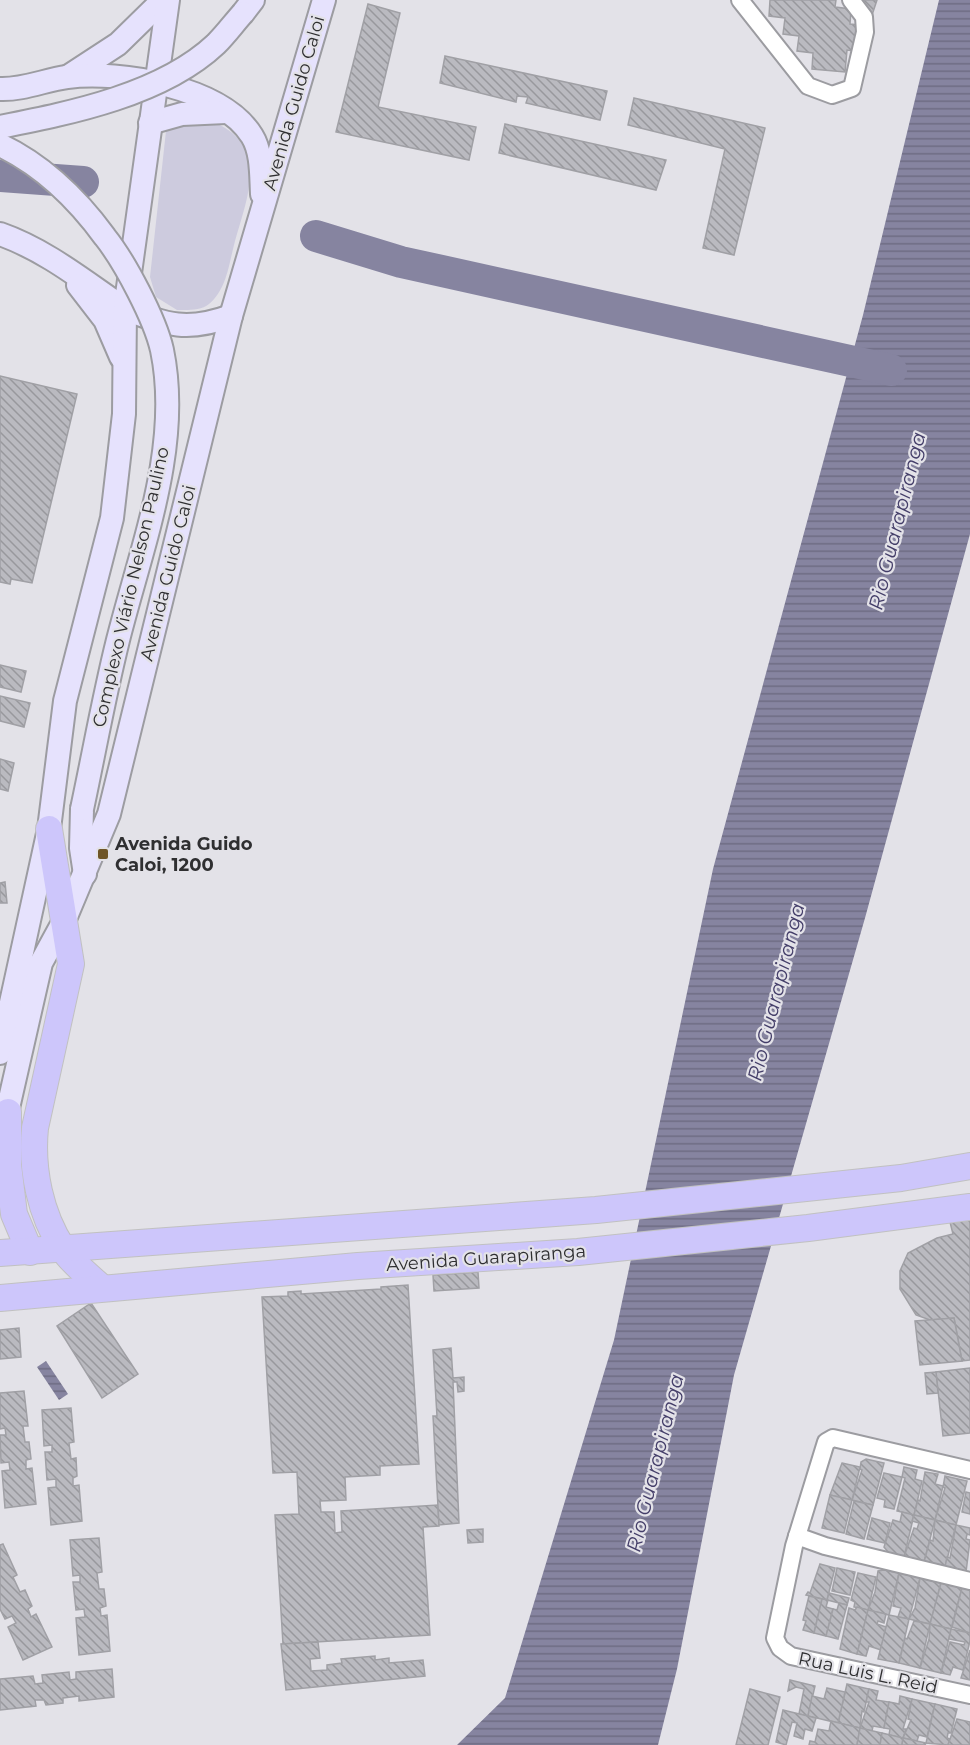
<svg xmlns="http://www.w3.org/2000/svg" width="970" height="1745" font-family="Montserrat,sans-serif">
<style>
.park{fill:#cdcbde}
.water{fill:url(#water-rules)}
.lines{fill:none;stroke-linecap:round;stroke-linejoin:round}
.river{stroke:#8684a0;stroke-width:32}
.building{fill:url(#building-back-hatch);stroke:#a0a0a5;stroke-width:1.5}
.street-casing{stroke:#9c9ca1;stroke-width:20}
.secondary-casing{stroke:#9c9ca1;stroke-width:26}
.primary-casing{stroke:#c1c1c1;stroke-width:28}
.street{stroke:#fff;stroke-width:16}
.secondary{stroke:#e6e2fd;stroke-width:22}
.primary{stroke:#cdc6fb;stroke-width:26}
.secondary-bridge-casing{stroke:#9c9ca1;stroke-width:26;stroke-linecap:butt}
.secondary-bridge{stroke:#e6e2fd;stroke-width:22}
.poi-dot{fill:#6f5527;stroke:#e3e2e8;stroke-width:2}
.labels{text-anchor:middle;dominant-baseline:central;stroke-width:4.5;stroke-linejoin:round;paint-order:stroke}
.street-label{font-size:18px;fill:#2f2f31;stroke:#e3e2e8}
.poi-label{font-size:18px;font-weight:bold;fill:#2f2f31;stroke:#e3e2e8;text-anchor:start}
.water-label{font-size:20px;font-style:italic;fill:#443e69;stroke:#e3e2e8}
</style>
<defs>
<pattern id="water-rules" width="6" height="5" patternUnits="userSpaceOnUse" patternTransform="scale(1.5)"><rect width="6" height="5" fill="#8684a0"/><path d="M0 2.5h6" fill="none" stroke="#6e6c83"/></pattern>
<pattern id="building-back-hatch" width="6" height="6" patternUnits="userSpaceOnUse" patternTransform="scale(1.5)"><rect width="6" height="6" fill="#babac0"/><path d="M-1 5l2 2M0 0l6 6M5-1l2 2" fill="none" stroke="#98989d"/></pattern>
</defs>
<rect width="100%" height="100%" fill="#e3e2e8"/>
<path class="park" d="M208,120C271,142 248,195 235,241C229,263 227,289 209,304C201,311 187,310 177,310L156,297L150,277L166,131L175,125Z"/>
<g class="water">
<path d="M939,0H970V534L865,918L734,1375L677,1669L658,1745H457L505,1698L614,1340L713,869L863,315Z"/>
<path d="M46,1361L68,1394L59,1400L37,1367Z"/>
</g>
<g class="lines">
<g class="river">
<path d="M0,176L83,182"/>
<path d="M316,236L401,262L891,370"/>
</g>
</g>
<g class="building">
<path d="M770,0H836L835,7L851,9L850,24L859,25L854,51L847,50L845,72L812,69L813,53L797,51L799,36L783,34L785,18L769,16Z"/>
<path d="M863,0H877L872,15L863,2Z"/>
<path d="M368,4L400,13L378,107L476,127L469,160L336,132Z"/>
<path d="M445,56L607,91L600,120L526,103L528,97L517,96L516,102L440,83Z"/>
<path d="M634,98L765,128L734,255L703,248L725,149L628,125Z"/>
<path d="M505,124L666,160L656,190L499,153Z"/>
<path d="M0,376L77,394L32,583L11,579L10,584L0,582Z"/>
<path d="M0,665L26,671L21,692L0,687Z"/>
<path d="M0,696L30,703L24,727L0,721Z"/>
<path d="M0,759L14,763L8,791L0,789Z"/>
<path d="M5,882L7,903H0V883Z"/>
<path d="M970,1217V1360L962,1361L954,1318L930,1320L916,1315L900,1289V1271L908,1253L937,1238L953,1234L949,1218Z"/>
<path d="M478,1272L479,1288L434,1291L433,1275Z"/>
<path d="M408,1285L419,1464L380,1466V1475L345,1477L346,1500L320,1501L321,1512H334L335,1533L342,1532L341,1511L438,1505L439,1526L423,1527L430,1635L283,1644L275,1515L299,1514L297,1472L273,1473L262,1297L288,1296V1292L301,1291V1294L381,1289V1287Z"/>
<path d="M91,1303L138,1374L102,1398L57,1326Z"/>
<path d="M954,1318L962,1361L920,1365L915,1321Z"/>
<path d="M19,1328L21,1357L0,1359V1330Z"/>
<path d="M451,1348L453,1378L464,1377V1391L458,1392L457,1382H453L459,1523L439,1525L433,1416H437L433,1350Z"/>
<path d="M970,1368V1433L943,1436L936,1372Z"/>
<path d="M936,1372L938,1393L927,1394L925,1373Z"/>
<path d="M24,1391L28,1426H23L25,1442H29L31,1459L26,1460V1469L32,1468L36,1504L5,1508L2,1471L10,1470L9,1462L1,1463L0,1435H6L5,1428L0,1429V1393Z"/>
<path d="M71,1408L74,1442L69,1443L71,1459L76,1458L77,1476L73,1478V1486L79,1485L82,1521L51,1525L48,1488L56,1487V1479L47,1480L45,1452H52V1445L44,1446L42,1410Z"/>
<path d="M866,1459L884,1463L873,1505L852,1500L862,1470L860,1469L861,1462Z"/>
<path d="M842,1463L860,1467L852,1500L830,1495Z"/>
<path d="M904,1467L917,1470L915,1479L922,1481L914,1515L897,1511L905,1478L902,1477Z"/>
<path d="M925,1472L938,1474L935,1484L943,1486L935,1520L914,1515L918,1500L920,1501Z"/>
<path d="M884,1473L902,1477L894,1509L884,1507L885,1500L877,1498Z"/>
<path d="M945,1476L967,1481L956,1525L935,1520L945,1488L943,1487Z"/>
<path d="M966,1492L970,1493V1514L962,1512Z"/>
<path d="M830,1495L852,1500L844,1533L822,1528Z"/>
<path d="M854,1501L873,1505L864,1539L846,1534Z"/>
<path d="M902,1512L914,1515L904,1557L889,1553L884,1547L893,1520L900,1522Z"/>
<path d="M914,1515L935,1520L924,1562L904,1557L914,1528L917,1529L919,1523L912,1521Z"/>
<path d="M872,1518L890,1523L885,1543L867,1539Z"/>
<path d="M935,1520L956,1525L945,1567L924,1562L930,1540L933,1541Z"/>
<path d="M956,1525L970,1528V1535L967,1534L966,1539L970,1540L966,1572L945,1567L947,1557L950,1558Z"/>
<path d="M483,1529V1542L468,1543L467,1530Z"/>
<path d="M99,1538L102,1572L97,1573L99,1589H104L106,1606L100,1608L101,1616L107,1615L110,1651L79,1655L76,1618L85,1617L84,1609L76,1610L73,1582H80V1575L73,1576L70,1540Z"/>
<path d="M3,1544L17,1575L13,1577L20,1592L25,1590L32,1606L28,1609L31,1617L36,1614L52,1647L23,1660L8,1627L16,1623L12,1616L5,1619L0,1609V1545Z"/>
<path d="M820,1564L835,1568L827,1600L806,1595L808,1592L810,1593Z"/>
<path d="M837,1568L855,1572L850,1595L832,1591Z"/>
<path d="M884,1570L899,1573L889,1615L868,1610L875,1592L878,1571Z"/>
<path d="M858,1573L876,1577L868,1610L854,1607L855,1602L851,1600Z"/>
<path d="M899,1573L920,1578L909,1619L898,1617L901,1608L893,1606Z"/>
<path d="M920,1578L941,1583L930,1624L909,1619L915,1608Z"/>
<path d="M941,1583L962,1588L951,1629L930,1624Z"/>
<path d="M962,1588L970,1590V1633L952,1627Z"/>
<path d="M829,1593L849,1598L847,1605L827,1600Z"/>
<path d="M809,1596L822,1599L814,1633L803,1630L806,1621L803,1620Z"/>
<path d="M822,1599L828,1600L826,1607L833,1609L826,1636L814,1633Z"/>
<path d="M839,1603L847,1605L838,1639L826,1636L833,1609L837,1610Z"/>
<path d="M857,1607L868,1610L857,1654L840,1649L849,1608L855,1610Z"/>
<path d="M868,1610L886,1614L884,1623L878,1621L877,1624L886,1627L881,1650L869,1646L866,1656L857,1654Z"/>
<path d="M889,1615L909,1619L899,1663L878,1659Z"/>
<path d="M914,1621L930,1624L920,1668L899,1663L905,1638L907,1639Z"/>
<path d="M930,1624L951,1629L941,1673L920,1668L929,1639Z"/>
<path d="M951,1629L970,1633V1641L963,1670L953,1667L950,1675L941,1673L950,1642L964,1645L965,1642L949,1639Z"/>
<path d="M318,1642L320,1658L310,1659L311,1671L327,1670V1665L342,1663L341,1659L375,1656V1660L389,1658V1663L423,1660L425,1676L286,1690L281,1644Z"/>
<path d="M970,1650V1680L961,1678Z"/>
<path d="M112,1669L114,1697L79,1701V1696L63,1698V1703L46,1705L44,1700H35L36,1706L0,1710V1679L33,1676L35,1684L43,1683L42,1675L69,1672L70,1680L76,1679V1672Z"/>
<path d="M790,1680L815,1686L808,1716L799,1714L804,1689L796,1687L788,1691Z"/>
<path d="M847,1684L869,1689L864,1712L862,1711L860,1728L838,1723Z"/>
<path d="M827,1688L845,1692L838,1723L808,1716L812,1696L824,1699Z"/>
<path d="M750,1689L780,1697L768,1745H736Z"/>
<path d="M869,1689L878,1691L876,1700L889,1702L884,1728L873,1726L872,1731L860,1728L869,1702H866Z"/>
<path d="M900,1696L912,1699L903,1729H906L903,1738L889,1735L890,1729L884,1728L889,1702L899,1704Z"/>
<path d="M912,1699L935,1704L927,1737L919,1735L917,1741L903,1738L911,1720L908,1719Z"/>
<path d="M935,1704L957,1709L951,1733H948L947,1738L950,1739L948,1745L926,1743Z"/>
<path d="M783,1710L816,1718L812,1731L805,1729L803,1739L794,1736L797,1723L792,1722L786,1745L776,1742Z"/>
<path d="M957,1719L970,1722V1745H948Z"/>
<path d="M831,1721L860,1728L857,1745H809L810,1741L815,1742L818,1729L829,1731Z"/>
<path d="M860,1728L882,1733L880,1745H857Z"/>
<path d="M882,1733L903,1738L902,1745H880Z"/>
<path d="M903,1738L926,1743L925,1745H902Z"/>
</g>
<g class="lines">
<defs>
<g id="street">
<path d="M740,0L808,86L832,95L852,88L865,32L864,17L851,0"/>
<path d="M970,1470L833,1438L826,1442L794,1546L775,1638L780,1648L791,1656L970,1695"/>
<path d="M797,1536L825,1546L970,1581"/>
</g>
<g id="secondary">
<path d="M243,13L253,0"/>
<path d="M69,76L118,44L163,0"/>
<path d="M0,89C23,90 45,80 67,77C120,70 222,87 252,136C262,152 261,175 262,194"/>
<path d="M150,123L182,114L226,112"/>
<path d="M0,234C46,250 85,282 125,309C168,325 187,332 231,316"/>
<path d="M78,285L105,320L121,357"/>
<path d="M82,809L81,848L85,874"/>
<path d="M0,1053L49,829L65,701L112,518L124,414L125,309L168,0"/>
<path d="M3,1130L41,963L65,919L109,814L231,316L324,0"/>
</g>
<g id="primary">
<path d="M49,829L71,964L35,1128C31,1169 40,1214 63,1249C72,1263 89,1276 102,1288"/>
<path d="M8,1112V1165L14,1214L30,1252"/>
<path d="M0,1253L596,1210L901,1178L970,1166"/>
<path d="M0,1298L358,1266L578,1252L808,1228L970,1207"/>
</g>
</defs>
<use href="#street" class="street-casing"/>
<use href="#secondary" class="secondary-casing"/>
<use href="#primary" class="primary-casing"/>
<use href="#street" class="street"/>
<use href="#secondary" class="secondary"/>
<use href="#primary" class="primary"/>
<defs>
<g id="secondary-bridge">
<path d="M0,127C70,113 162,95 216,44C226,34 234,23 243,13"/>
<path d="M0,145C42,165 78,200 105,237C125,262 155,319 162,350C182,446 141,548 118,640C104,696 94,753 82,809"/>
</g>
</defs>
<use href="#secondary-bridge" class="secondary-bridge-casing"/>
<use href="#secondary-bridge" class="secondary-bridge"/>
</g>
<rect class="poi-dot" x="97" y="848" width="12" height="12" rx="3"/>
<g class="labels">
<g class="street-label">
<text transform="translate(294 103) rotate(-74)">Avenida Guido Caloi</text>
<text transform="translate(168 573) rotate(-76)">Avenida Guido Caloi</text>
<text transform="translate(131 587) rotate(-77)">Complexo Viário Nelson Paulino</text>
<text transform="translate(486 1258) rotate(-4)">Avenida Guarapiranga</text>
<text transform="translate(868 1673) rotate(12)">Rua Luis L. Reid</text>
</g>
<g class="poi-label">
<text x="115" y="844">Avenida Guido<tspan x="115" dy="21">Caloi, 1200</tspan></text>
</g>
<g class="water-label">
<text transform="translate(897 521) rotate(-76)">Rio Guarapiranga</text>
<text transform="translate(776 992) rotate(-76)">Rio Guarapiranga</text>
<text transform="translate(655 1463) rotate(-76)">Rio Guarapiranga</text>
</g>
</g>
</svg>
